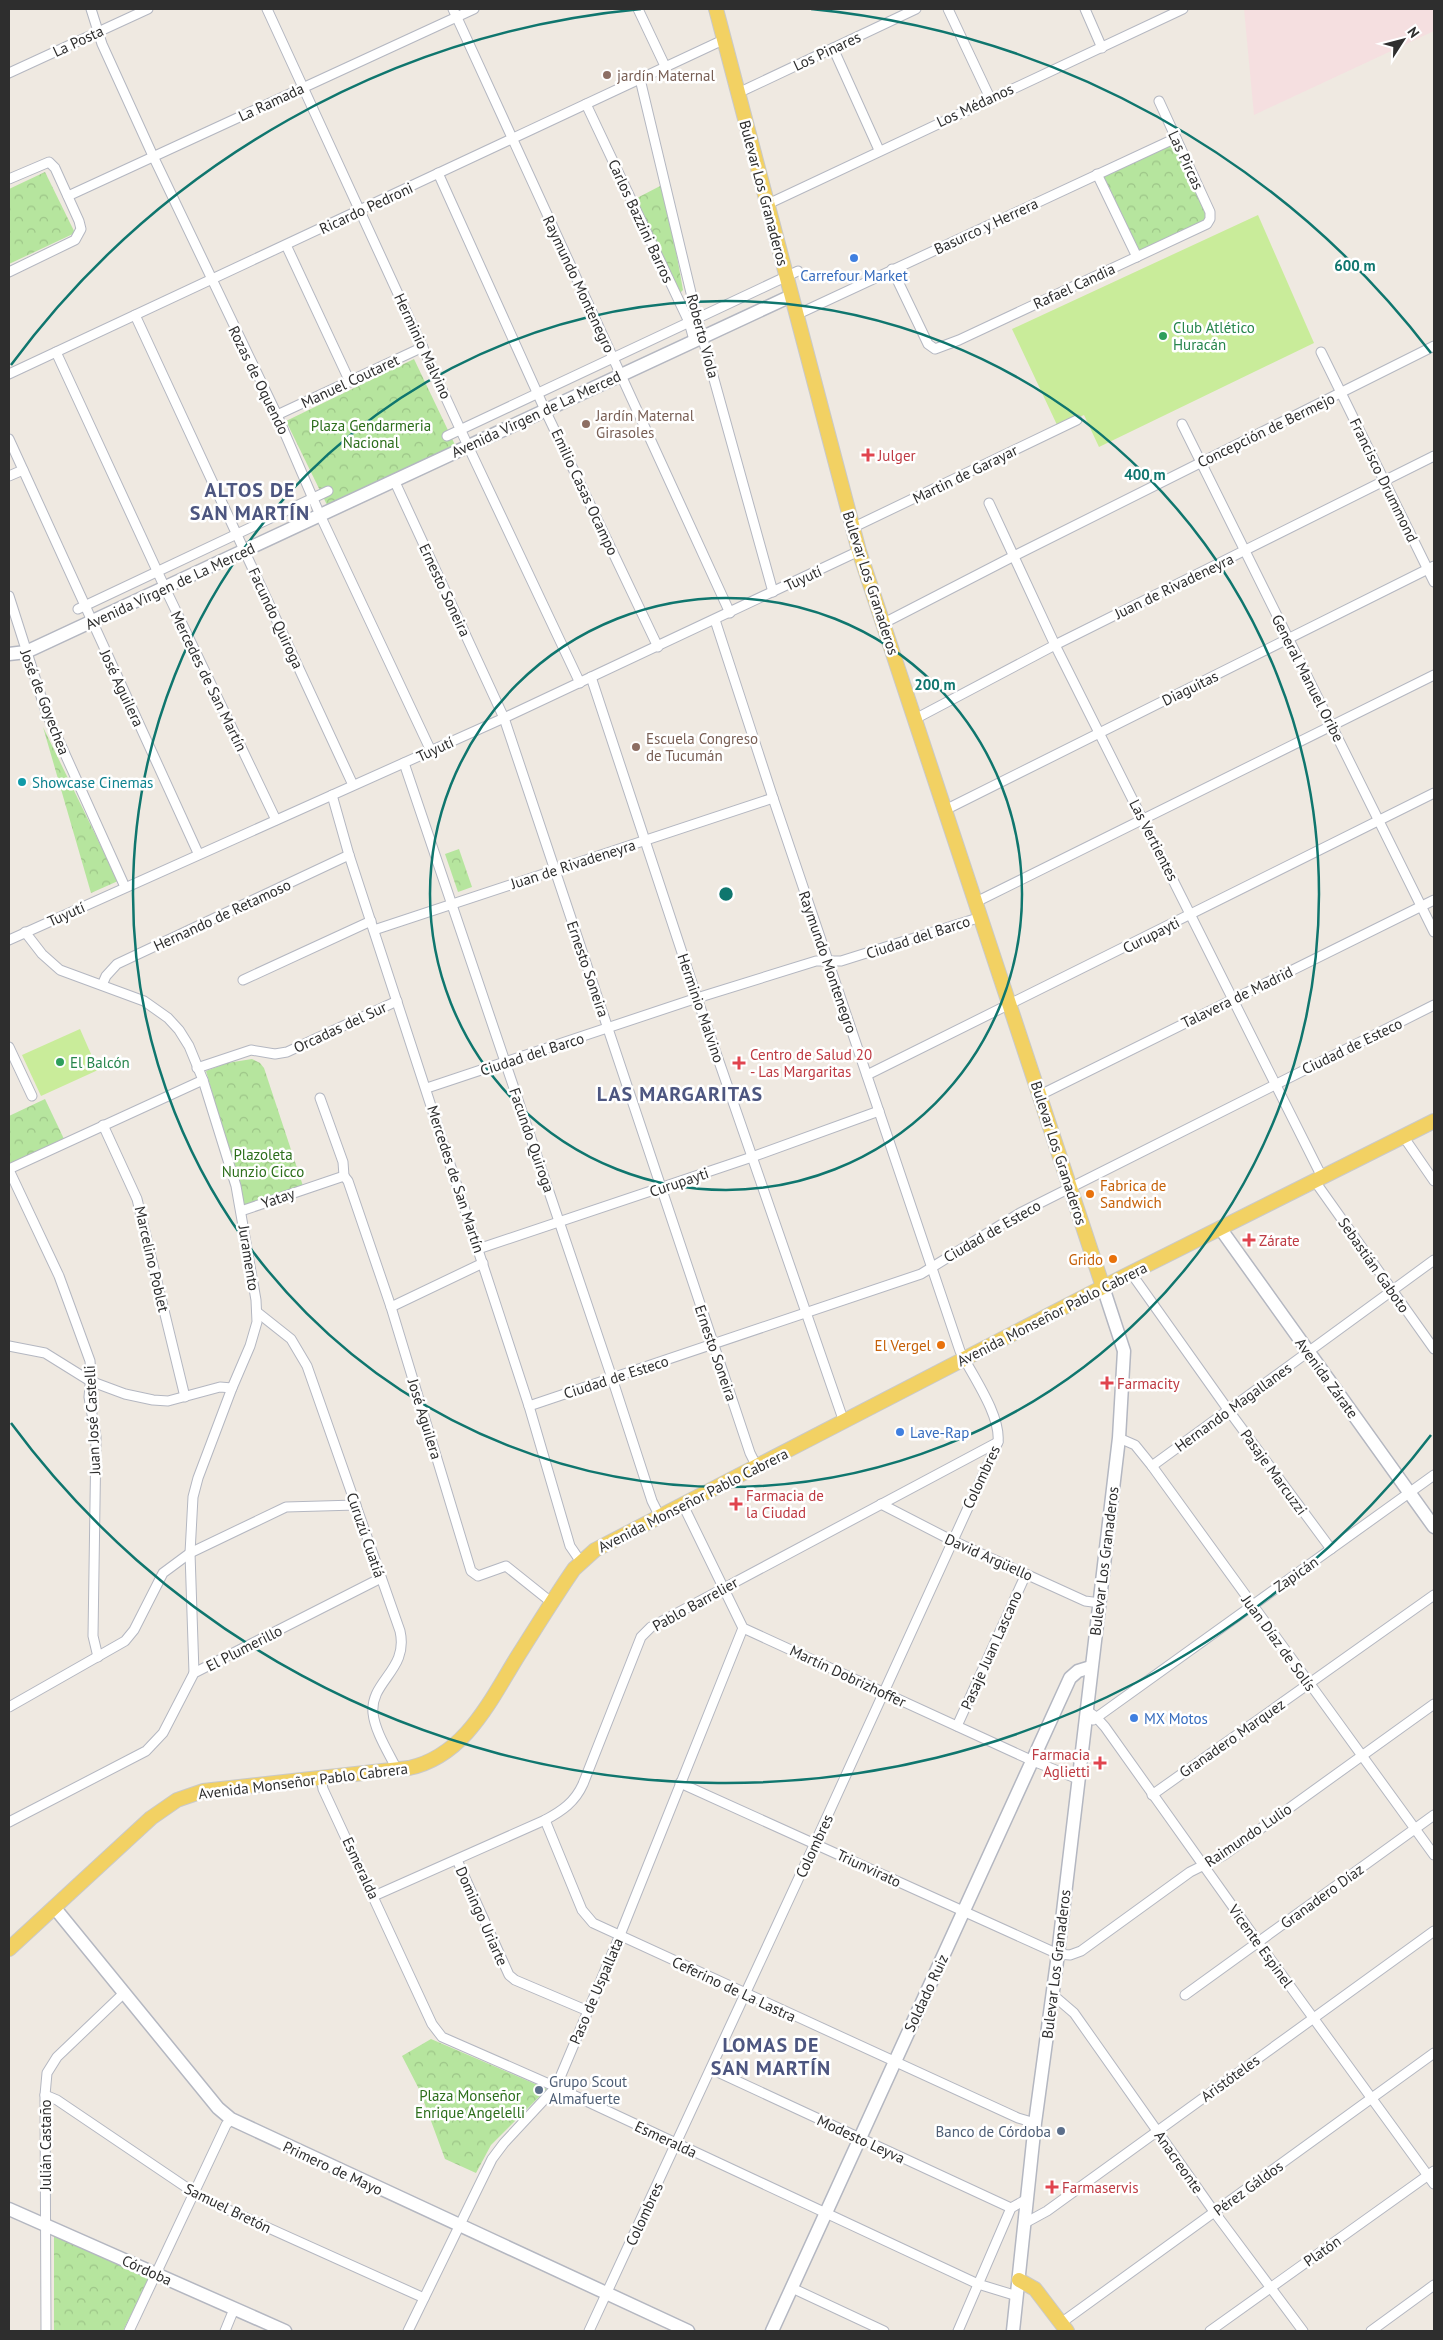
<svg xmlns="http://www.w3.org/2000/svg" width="1443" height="2340" font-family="'PT Sans',sans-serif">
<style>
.medical{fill:#f5dfe0}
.park{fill:url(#park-crowns)}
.pitch{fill:#c9ec9a}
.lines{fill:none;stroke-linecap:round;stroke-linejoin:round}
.street-casing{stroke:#b4b7c1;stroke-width:11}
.secondary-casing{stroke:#b4b7c1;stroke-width:15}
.primary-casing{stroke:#c9c9c9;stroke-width:16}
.street{stroke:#fff;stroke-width:9}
.secondary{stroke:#fff;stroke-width:12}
.primary{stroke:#f2d163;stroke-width:14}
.ring{fill:none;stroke:#0f766e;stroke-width:2.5}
.education-dot{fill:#8d6e63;stroke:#fff;stroke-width:2}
.shop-dot{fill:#3f7fe0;stroke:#fff;stroke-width:2}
.leisure-dot{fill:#2e9e5b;stroke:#fff;stroke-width:2}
.health-dot{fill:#e0444e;stroke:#fff;stroke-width:2}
.culture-dot{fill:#0f9aa8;stroke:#fff;stroke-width:2}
.food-dot{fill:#e8710a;stroke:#fff;stroke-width:2}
.service-dot{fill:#5c6f8a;stroke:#fff;stroke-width:2}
.labels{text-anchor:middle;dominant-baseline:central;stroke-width:5;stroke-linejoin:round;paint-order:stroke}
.street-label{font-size:15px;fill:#2e2e2e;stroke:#fff}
.education-label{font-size:15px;fill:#785e54;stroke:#fff;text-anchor:start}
.shop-label{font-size:15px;fill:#366cbe;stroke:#fff;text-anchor:start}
.leisure-label{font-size:15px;fill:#27864d;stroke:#fff;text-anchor:start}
.park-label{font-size:15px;fill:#2c6e1b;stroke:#fff}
.health-label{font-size:15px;fill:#be3a42;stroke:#fff;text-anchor:start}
.culture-label{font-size:15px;fill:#0d838f;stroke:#fff;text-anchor:start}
.food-label{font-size:15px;fill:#c56008;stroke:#fff;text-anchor:end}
.service-label{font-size:15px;fill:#4e5e75;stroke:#fff;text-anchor:start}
.district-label{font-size:20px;font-weight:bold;letter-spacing:1px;fill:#4d5680;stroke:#fff}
.centre{fill:#0f766e;stroke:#fff;stroke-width:2.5}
.ring-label{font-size:15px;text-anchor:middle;font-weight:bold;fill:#0f766e;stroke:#fff;stroke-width:5;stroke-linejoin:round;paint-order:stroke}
</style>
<defs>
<pattern id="park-crowns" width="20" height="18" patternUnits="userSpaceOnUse" patternTransform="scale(1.25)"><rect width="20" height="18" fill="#b6e59e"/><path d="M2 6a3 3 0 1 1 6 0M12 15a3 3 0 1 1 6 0" fill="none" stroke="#9dc588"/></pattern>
</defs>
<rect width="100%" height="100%" fill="#efe9e1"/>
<path class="medical" d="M1244,9H1434V31L1254,115Z"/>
<g class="park">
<path d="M1175,137L1210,219L1137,257L1097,174Z"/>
<path d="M45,172L75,233L9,264V189Z"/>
<path d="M664,184L683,290L680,293L635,199Z"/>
<path d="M414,359L456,447L329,509L286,421Z"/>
<path d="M43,727L118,881L91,893Z"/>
<path d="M459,849L472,887L458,892L445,854Z"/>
<path d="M252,1059L260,1063L264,1068L304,1189L245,1207L206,1071L227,1063Z"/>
<path d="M45,1099L64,1139L9,1165V1116Z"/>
<path d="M431,2039L547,2089L491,2145L476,2173L445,2159L420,2091L402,2056Z"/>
<path d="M54,2236L149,2278L123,2331H54Z"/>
</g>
<g class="pitch">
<path d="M1258,215L1314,343L1099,447L1084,415L1058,427L1012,329Z"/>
<path d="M80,1029L98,1070L41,1096L22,1055Z"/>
</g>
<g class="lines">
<defs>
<g id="street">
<path d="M91,9L102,44L153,156L277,415L320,515L431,751"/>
<path d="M267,9L468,446L580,683"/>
<path d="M453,9L730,613"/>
<path d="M638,9L665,66"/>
<path d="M948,9L990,98"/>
<path d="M1085,9L1102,48"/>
<path d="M833,48L879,150"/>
<path d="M9,73L148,9"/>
<path d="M640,79L697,318L773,592"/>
<path d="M738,93L916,9"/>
<path d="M586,104L689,322L694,340"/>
<path d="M438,173L545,410L658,647"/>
<path d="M1097,174L1137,257"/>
<path d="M9,179L49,162L55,168L79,221L81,229L75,240L9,272"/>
<path d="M68,196L474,9"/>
<path d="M768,204L1183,9"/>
<path d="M286,245L350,382"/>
<path d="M892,269L928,344L935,349L959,340L1207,224L1210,219V212L1159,101"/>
<path d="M135,315L353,785"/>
<path d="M796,315L1176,138"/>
<path d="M56,352L165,588L276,820"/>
<path d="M1321,352L1434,582"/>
<path d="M9,374L723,40"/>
<path d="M277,415L423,347"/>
<path d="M1182,424L1434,932"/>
<path d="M447,436L798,271"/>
<path d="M9,439L198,853"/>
<path d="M9,476L23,470"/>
<path d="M394,480L504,718L750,1453L757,1467"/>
<path d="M989,503L1055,645L1322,1177"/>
<path d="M852,528L1077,420"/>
<path d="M9,596L46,712L125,887"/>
<path d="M78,609L328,491"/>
<path d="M884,623L1014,556L1434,346"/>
<path d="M591,677L697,998L844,1422"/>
<path d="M915,719L1055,645L1434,456"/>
<path d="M404,763L612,1378L652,1501L660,1517"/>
<path d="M332,795L349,855L529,1406L570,1546L581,1562"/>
<path d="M945,810L1434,566"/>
<path d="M976,902L1434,675"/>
<path d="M374,930L773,798"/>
<path d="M25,932L42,954L60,970L144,1001L168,1018L179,1030L189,1046L203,1080L236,1186L256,1300L257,1322L250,1346L232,1388L198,1478L193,1497L190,1553L194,1673"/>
<path d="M9,940L504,718L859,551"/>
<path d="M243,980L371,921"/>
<path d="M102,985L106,976L117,964L349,855"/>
<path d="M9,1047L32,1096"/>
<path d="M197,1068L251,1050L275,1054L287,1052L397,1001"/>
<path d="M867,1075L1434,793"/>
<path d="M427,1088L697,998L816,961H841L981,917"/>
<path d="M1040,1095L1434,900"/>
<path d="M320,1098L343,1162L344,1176"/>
<path d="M103,1125L137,1199L185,1397"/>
<path d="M1403,1136L1434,1181"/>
<path d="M9,1169L203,1080"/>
<path d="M9,1170L59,1276L90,1361L91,1375L89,1397L96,1437L93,1636L98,1657"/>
<path d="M344,1176L348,1181L391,1307L471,1571L478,1576L506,1566L551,1602"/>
<path d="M1314,1180L1434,1349"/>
<path d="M241,1211L344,1176"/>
<path d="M478,1249L752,1157L879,1111"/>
<path d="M1131,1273L1229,1411L1331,1549"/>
<path d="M391,1307L483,1263"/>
<path d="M257,1312L291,1339L307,1366L400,1631C409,1670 370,1681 373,1713C375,1732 389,1753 397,1770"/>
<path d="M9,1346L45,1353L90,1381L125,1394L153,1400L168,1401L220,1387L232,1388"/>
<path d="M529,1406L921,1274L1020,1213L1434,1005"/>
<path d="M1119,1438L1135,1445L1152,1466L1434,1855"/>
<path d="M1152,1466L1434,1260"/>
<path d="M881,1504L951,1540L1085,1601L1100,1603"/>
<path d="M683,1505L743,1628L1033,1761L1078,1779"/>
<path d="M9,1707L125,1641L134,1630L163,1573L190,1553L286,1507L356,1505"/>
<path d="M1086,1710L1096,1717L1105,1727L1258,1942L1434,2184"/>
<path d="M1093,1720L1434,1475"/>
<path d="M957,1726L1026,1574"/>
<path d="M321,1777L323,1789L432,2024L442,2037L556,2087L978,2284L1017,2296"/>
<path d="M680,1783L1058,1954L1070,1955L1081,1951L1190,1872L1224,1855L1434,1704"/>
<path d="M1152,1795L1434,1595"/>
<path d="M545,1820L582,1910L593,1923L1018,2118L1035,2123"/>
<path d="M9,1822L146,1751L163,1733L194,1673L381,1578"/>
<path d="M457,1860L509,1975L515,1980L588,2011"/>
<path d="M374,1896L545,1820C562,1811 575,1802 583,1784L641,1637L651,1627L998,1442"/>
<path d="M1053,1995L1074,2013L1215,2213L1303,2331"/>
<path d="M1185,1995L1434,1815"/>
<path d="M711,2069L1011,2208"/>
<path d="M45,2095L57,2100L202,2198L424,2298"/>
<path d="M1025,2223L1047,2211L1434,1931"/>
<path d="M792,2288L884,2331"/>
<path d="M1061,2323L1434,2053"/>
<path d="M46,2331L45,2095L47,2073L57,2057L125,1992"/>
<path d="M129,2331L226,2125L231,2119"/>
<path d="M225,2331L234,2309"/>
<path d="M408,2331L492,2159L504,2143L556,2087L620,1935L743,1628"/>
<path d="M589,2331L815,1843L998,1442C1001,1415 972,1375 960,1351L773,798L715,620"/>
<path d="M958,2331L1011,2208L1027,2199"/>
<path d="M1210,2331L1434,2171"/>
<path d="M1371,2331L1434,2285"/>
</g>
<g id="secondary">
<path d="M9,654L26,652L791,296"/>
<path d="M1220,1228L1434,1527"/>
<path d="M54,1907L218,2108L231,2119L688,2331"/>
<path d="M9,2209L285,2331"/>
<path d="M772,2331L1070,1678L1078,1671L1091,1667"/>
<path d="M1013,2331L1035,2123L1058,1954L1119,1438L1124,1351L1103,1287"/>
</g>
<g id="primary">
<path d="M716,9L859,551L1103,1287"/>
<path d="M9,1949L151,1818L177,1800L203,1791L409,1768C464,1756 489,1703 516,1659C535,1629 554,1598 574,1569L595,1550L1103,1287L1434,1121"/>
<path d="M1019,2280L1035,2289L1067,2331"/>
</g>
</defs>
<use href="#street" class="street-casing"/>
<use href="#secondary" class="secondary-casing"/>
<use href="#primary" class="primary-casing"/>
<use href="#street" class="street"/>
<use href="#secondary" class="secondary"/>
<use href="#primary" class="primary"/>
</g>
<g class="ring">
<circle cx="726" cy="894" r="296"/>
<circle cx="726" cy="894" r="593"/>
<path d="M1431 1435A889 889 0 0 1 11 1423M11 365A889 889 0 0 1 641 9M811 9A889 889 0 0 1 1431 353"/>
</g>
<g class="education-dot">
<circle cx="607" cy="75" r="5"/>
<circle cx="586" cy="424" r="5"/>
<circle cx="636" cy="747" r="5"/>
</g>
<g class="shop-dot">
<circle cx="854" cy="258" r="5"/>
<circle cx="900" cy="1432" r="5"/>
<circle cx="1134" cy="1718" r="5"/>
</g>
<g class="leisure-dot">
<circle cx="1163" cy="336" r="5"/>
<circle cx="60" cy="1062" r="5"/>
</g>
<g class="health-dot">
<path d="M865.5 447.5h5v5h5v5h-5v5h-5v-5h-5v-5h5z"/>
<path d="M736.5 1055.5h5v5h5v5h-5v5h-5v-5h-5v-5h5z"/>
<path d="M1246.5 1232.5h5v5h5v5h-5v5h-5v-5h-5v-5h5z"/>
<path d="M1104.5 1375.5h5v5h5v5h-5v5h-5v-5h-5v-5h5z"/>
<path d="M733.5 1496.5h5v5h5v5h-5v5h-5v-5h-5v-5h5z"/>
<path d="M1097.5 1755.5h5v5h5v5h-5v5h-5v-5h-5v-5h5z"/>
<path d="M1049.5 2179.5h5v5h5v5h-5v5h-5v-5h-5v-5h5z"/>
</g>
<circle class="culture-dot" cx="22" cy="782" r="5"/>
<g class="food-dot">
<circle cx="1090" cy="1194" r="5"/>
<circle cx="1113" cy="1259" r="5"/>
<circle cx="941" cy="1345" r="5"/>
</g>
<g class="service-dot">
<circle cx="539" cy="2090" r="5"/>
<circle cx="1061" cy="2131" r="5"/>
</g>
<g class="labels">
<g class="street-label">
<text transform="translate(78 41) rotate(-25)">La Posta</text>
<text transform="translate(827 51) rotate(-25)">Los Pinares</text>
<text transform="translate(271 102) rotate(-25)">La Ramada</text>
<text transform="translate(975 105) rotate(-25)">Los Médanos</text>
<text transform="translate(1186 160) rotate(65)">Las Pircas</text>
<text transform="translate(764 193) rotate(75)">Bulevar Los Granaderos</text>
<text transform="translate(366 208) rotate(-25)">Ricardo Pedroni</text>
<text transform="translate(641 221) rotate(65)">Carlos Bazzini Barros</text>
<text transform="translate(986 226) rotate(-25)">Basurco y Herrera</text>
<text transform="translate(579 284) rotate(65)">Raymundo Montenegro</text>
<text transform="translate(1074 286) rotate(-25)">Rafael Candia</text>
<text transform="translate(703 336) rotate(75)">Roberto Viola</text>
<text transform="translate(423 346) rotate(65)">Herminio Malvino</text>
<text transform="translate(259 380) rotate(64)">Rozas de Oquendo</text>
<text transform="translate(350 381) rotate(-25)">Manuel Coutaret</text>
<text transform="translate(536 414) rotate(-25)">Avenida Virgen de La Merced</text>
<text transform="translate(1266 430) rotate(-26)">Concepción de Bermejo</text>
<text transform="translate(965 474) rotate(-26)">Martin de Garayar</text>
<text transform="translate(1384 480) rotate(64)">Francisco Drummond</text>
<text transform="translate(585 492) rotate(65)">Emilio Casas Ocampo</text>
<text transform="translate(803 578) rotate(-25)">Tuyutí</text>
<text transform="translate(871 583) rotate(72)">Bulevar Los Granaderos</text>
<text transform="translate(170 586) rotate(-25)">Avenida Virgen de La Merced</text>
<text transform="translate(1174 586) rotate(-26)">Juan de Rivadeneyra</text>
<text transform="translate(445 590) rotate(65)">Ernesto Soneira</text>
<text transform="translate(276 618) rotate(65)">Facundo Quiroga</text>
<text transform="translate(1308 678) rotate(63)">General Manuel Oribe</text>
<text transform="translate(209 681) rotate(64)">Mercedes de San Martín</text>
<text transform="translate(122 688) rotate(65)">José Aguilera</text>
<text transform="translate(1190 688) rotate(-26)">Diaguitas</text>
<text transform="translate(45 702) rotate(69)">José de Goyechea</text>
<text transform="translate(435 749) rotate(-25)">Tuyutí</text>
<text transform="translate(1154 840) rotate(63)">Las Vertientes</text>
<text transform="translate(573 864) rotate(-18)">Juan de Rivadeneyra</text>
<text transform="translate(66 914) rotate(-24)">Tuyutí</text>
<text transform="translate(222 915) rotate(-25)">Hernando de Retamoso</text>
<text transform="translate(1151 935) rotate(-27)">Curupayti</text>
<text transform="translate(918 937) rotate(-18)">Ciudad del Barco</text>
<text transform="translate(828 962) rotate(71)">Raymundo Montenegro</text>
<text transform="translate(588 969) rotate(71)">Ernesto Soneira</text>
<text transform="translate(1237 997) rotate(-26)">Talavera de Madrid</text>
<text transform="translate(701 1008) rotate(71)">Herminio Malvino</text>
<text transform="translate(340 1027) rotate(-25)">Orcadas del Sur</text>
<text transform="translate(1352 1046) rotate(-26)">Ciudad de Esteco</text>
<text transform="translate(532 1054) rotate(-18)">Ciudad del Barco</text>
<text transform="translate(532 1140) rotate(71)">Facundo Quiroga</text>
<text transform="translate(1059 1153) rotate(72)">Bulevar Los Granaderos</text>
<text transform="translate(456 1179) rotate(72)">Mercedes de San Martín</text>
<text transform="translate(679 1182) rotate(-19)">Curupayti</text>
<text transform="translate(278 1198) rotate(-19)">Yatay</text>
<text transform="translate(992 1231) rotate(-30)">Ciudad de Esteco</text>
<text transform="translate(249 1258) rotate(81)">Juramento</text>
<text transform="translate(152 1259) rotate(77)">Marcelino Poblet</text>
<text transform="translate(1374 1265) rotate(55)">Sebastián Gaboto</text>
<text transform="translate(1052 1314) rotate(-27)">Avenida Monseñor Pablo Cabrera</text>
<text transform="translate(716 1353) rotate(71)">Ernesto Soneira</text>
<text transform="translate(616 1377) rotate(-18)">Ciudad de Esteco</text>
<text transform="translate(1327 1378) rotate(54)">Avenida Zárate</text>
<text transform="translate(1233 1407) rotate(-36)">Hernando Magallanes</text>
<text transform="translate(425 1419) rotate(73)">José Aguilera</text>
<text transform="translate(92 1420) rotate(-93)">Juan José Castelli</text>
<text transform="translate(1274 1472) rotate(54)">Pasaje Marcuzzi</text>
<text transform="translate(981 1477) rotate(-65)">Colombres</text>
<text transform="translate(693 1500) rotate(-27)">Avenida Monseñor Pablo Cabrera</text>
<text transform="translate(366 1535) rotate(71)">Curuzú Cuatiá</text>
<text transform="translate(989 1557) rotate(24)">David Argüello</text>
<text transform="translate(1104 1561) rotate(-83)">Bulevar Los Granaderos</text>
<text transform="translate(1296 1574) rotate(-35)">Zapicán</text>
<text transform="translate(695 1604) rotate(-29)">Pablo Barrelier</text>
<text transform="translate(1279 1643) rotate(54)">Juan Díaz de Solís</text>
<text transform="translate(244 1648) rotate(-27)">El Plumerillo</text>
<text transform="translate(991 1650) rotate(-66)">Pasaje Juan Lascano</text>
<text transform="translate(848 1676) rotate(25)">Martín Dobrizhoffer</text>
<text transform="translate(1232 1738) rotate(-35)">Granadero Marquez</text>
<text transform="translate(303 1781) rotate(-7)">Avenida Monseñor Pablo Cabrera</text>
<text transform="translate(1248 1835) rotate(-34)">Raimundo Lulio</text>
<text transform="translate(814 1846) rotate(-65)">Colombres</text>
<text transform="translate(361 1868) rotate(65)">Esmeralda</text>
<text transform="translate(869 1868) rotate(25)">Triunvirato</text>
<text transform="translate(1322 1896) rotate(-36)">Granadero Díaz</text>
<text transform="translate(482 1916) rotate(66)">Domingo Uriarte</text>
<text transform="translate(1261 1946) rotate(54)">Vicente Espinel</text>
<text transform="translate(1056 1964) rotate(-83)">Bulevar Los Granaderos</text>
<text transform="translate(734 1989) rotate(25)">Ceferino de La Lastra</text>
<text transform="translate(596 1991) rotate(-67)">Paso de Uspallata</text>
<text transform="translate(926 1993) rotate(-65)">Soldado Ruiz</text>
<text transform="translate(1230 2078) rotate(-36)">Aristóteles</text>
<text transform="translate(666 2139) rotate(25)">Esmeralda</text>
<text transform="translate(861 2139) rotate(25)">Modesto Leyva</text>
<text transform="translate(45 2145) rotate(-90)">Julián Castaño</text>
<text transform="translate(1179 2162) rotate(55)">Anacreonte</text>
<text transform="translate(333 2168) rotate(25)">Primero de Mayo</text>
<text transform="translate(1248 2188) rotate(-36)">Pérez Gáldos</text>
<text transform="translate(228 2208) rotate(26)">Samuel Bretón</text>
<text transform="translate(644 2214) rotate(-65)">Colombres</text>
<text transform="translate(1322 2251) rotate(-35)">Platón</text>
<text transform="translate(147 2270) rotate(24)">Córdoba</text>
</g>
<g class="education-label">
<text x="617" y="75">jardín Maternal</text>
<text x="596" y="415">Jardín Maternal<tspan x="596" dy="17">Girasoles</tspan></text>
<text x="646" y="738">Escuela Congreso<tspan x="646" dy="17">de Tucumán</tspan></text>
</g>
<g class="shop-label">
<text x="854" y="275" text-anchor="middle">Carrefour Market</text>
<text x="910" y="1432">Lave-Rap</text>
<text x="1144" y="1718">MX Motos</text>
</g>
<g class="leisure-label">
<text x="1173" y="327">Club Atlético<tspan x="1173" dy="17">Huracán</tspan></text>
<text x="70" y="1062">El Balcón</text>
</g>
<g class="park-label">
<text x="371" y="425">Plaza Gendarmeria<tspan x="371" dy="17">Nacional</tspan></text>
<text x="263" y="1154">Plazoleta<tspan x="263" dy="17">Nunzio Cicco</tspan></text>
<text x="470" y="2095">Plaza Monseñor<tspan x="470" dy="17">Enrique Angelelli</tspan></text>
</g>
<g class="health-label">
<text x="878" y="455">Julger</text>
<text x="750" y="1054">Centro de Salud 20<tspan x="750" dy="17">- Las Margaritas</tspan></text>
<text x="1259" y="1240">Zárate</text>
<text x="1117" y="1383">Farmacity</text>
<text x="746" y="1495">Farmacia de<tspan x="746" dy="17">la Ciudad</tspan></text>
<text x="1090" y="1754" text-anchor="end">Farmacia<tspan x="1090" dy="17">Aglietti</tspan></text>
<text x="1062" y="2187">Farmaservis</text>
</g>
<g class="culture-label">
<text x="32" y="782">Showcase Cinemas</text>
</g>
<g class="food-label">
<text x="1100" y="1185" text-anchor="start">Fabrica de<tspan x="1100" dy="17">Sandwich</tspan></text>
<text x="1103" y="1259">Grido</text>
<text x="931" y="1345">El Vergel</text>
</g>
<g class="service-label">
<text x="549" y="2081">Grupo Scout<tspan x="549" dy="17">Almafuerte</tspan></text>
<text x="1051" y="2131" text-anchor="end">Banco de Córdoba</text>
</g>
<g class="district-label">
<text x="250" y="490">ALTOS DE<tspan x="250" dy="23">SAN MARTÍN</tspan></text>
<text x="680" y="1094">LAS MARGARITAS</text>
<text x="771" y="2045">LOMAS DE<tspan x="771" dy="23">SAN MARTÍN</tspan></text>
</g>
</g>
<circle cx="726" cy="894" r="8" class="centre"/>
<g class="ring-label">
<text x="1355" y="271">600 m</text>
<text x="1145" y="480">400 m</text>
<text x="935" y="690">200 m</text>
</g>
<rect width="1443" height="2340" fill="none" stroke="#2e2e2e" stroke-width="20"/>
<g transform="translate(1403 40) rotate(54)" stroke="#ffffff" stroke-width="4" paint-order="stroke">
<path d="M0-4L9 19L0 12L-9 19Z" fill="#2e2e2e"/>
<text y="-8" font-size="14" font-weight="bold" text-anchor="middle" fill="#2e2e2e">N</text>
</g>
</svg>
